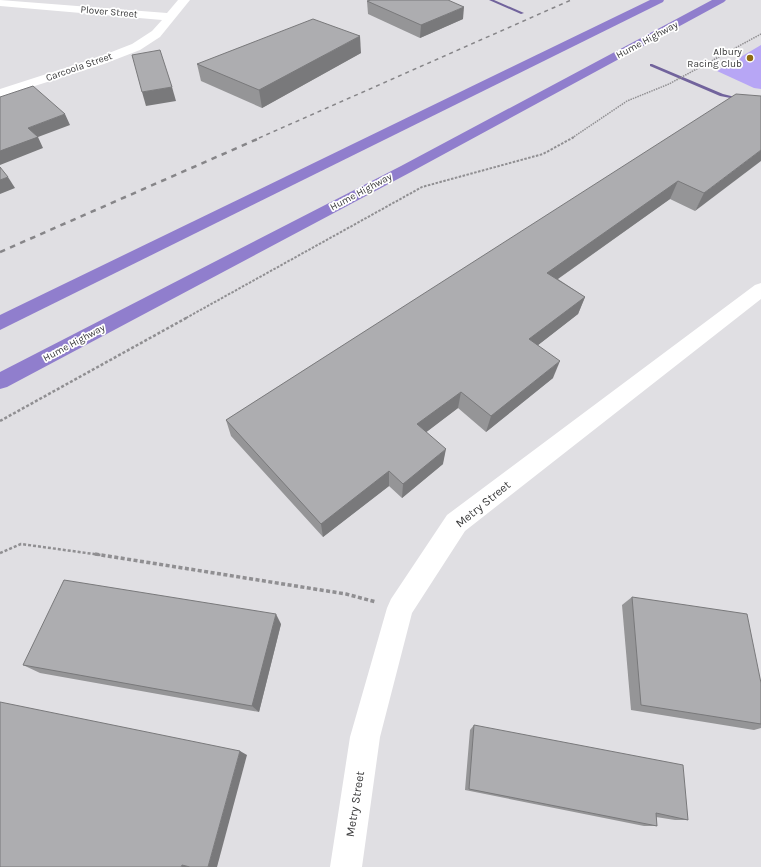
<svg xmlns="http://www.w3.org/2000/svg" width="761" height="867" font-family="Karla,sans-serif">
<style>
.green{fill:#b7a6f5}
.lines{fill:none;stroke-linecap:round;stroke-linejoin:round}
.stream{fill:#71639c;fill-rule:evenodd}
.path-far3{stroke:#908f92;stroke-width:1.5;stroke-dasharray:1.5 1;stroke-linecap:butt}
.path-far2{stroke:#908f92;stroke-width:2;stroke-dasharray:2.5 1.5;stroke-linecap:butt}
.path-far1{stroke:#908f92;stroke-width:2.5;stroke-dasharray:3 2;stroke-linecap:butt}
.path{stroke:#908f92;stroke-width:3.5;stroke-dasharray:4 2.5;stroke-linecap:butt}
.minor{fill:#fff;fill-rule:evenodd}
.highway{fill:#907ecd;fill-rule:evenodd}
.rail-far1{stroke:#868588;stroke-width:1.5;stroke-dasharray:4 4;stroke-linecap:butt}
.rail{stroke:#868588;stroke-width:2.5;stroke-dasharray:5.5 5.5;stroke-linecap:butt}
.wall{fill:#959597}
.shaded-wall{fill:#79797b}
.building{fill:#adadb0;stroke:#79797b}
.poi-dot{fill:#8f6b10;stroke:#fff;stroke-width:1.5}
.labels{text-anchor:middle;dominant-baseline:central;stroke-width:3.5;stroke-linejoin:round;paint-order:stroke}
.far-street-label{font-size:10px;fill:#3a3a3b;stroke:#fff}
.far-poi-label{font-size:10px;fill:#3a3a3b;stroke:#fff;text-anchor:end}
.street-label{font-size:12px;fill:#3a3a3b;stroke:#fff}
</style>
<rect width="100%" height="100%" fill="#e0dfe3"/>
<path class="green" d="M761,45V89L754,88L717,71Z"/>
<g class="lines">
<g class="stream">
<path d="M489,0H494L524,13L521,14Z"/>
<path d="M650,64H652L723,94L743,99L741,100L720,96L650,66Z"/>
</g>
<path class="path-far3" d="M572,138L627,101L669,84L761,34"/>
<path class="path-far2" d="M186,318L422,187L543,154L574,137"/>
<g class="path-far1">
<path d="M0,421L188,317"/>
<path d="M0,553L21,544L101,555"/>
</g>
<path class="path" d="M95,554L346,594L376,602"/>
<g class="minor">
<path d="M0,0L167,13L178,0H190L160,37L140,50L104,64L0,97V89L96,58L132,44L152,31L162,20L0,6Z"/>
<path d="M761,283V299L465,531L412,613L380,737L362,867H330L350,737L387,608L391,599L447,515L755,285Z"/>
</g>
<g class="highway">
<path d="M650,0H664L663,2L0,330V315Z"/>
<path d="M712,0H726L724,2L411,172L7,387L0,389V372L401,166Z"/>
</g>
<path class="rail-far1" d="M259,138L571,0"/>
<path class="rail" d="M0,252L262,137"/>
</g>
<g class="wall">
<path d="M367,1L463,19L420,38L368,14Z"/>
<path d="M361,53L262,108L201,81L197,64Z"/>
<path d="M761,96L695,211L670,199L558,279L585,297L578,314L538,345L553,378L486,432L458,408L426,432L443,464L402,498L389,486L323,537L231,436L226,420Z"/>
<path d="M632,597L761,683V728L754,730L631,710L622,605Z"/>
<path d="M281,624L259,712L40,673L23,665Z"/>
<path d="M474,725L688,820H675L656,817L657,826H644L465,790L470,730Z"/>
</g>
<g class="shaded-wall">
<path d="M464,7L463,19L420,38L421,25Z"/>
<path d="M360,36L361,53L262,108L259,90Z"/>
<path d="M172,87L176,101L146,106L142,92Z"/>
<path d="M65,114L70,125L38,137L43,148L0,165V151L28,128Z"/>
<path d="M761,150V161L695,211L704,193Z"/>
<path d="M8,177L15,188L0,194V180Z"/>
<path d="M678,181L670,199L542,290L547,273Z"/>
<path d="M585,297L578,314L524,356L529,339Z"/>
<path d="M560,361L553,378L486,432L491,416Z"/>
<path d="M461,392L458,408L416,440L417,424Z"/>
<path d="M446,449L443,464L402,498L403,484Z"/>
<path d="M389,471V486L323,537L321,524Z"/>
<path d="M276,614L281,624L259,712L252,706Z"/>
<path d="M240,751L247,755L217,867H208Z"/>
<path d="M182,865L192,867H181Z"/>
</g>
<g class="building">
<path d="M371,0H448L464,7L421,25L367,1Z"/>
<path d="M313,19L360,36L259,90L197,64Z"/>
<path d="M160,50L172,87L142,92L132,55Z"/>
<path d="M33,86L65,114L28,128L38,137L0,151V97Z"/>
<path d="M736,94L761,96V150L704,193L678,181L547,273L585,297L529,339L560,361L491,416L461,392L417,424L446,449L403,484L389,471L321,524L226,420Z"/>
<path d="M0,167L8,177L0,180Z"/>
<path d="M64,580L276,614L252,706L23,665Z"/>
<path d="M632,597L747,614L761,683V724L641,705Z"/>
<path d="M0,702L240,751L208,867H190L182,865L181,867H0Z"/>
<path d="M474,725L683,765L688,820L656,813L657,826L469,789Z"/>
</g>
<circle class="poi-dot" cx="750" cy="58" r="4"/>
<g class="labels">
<g class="far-street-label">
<text transform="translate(109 12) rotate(5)">Plover Street</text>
<text transform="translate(647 40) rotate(-28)">Hume Highway</text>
<text transform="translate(79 67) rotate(-19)">Carcoola Street</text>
<text transform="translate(361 192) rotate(-28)">Hume Highway</text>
<text transform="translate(74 343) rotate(-28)">Hume Highway</text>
</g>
<g class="far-poi-label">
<text x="742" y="52">Albury<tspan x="742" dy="12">Racing Club</tspan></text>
</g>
<g class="street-label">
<text transform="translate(483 504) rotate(-39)">Metry Street</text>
<text transform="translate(355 804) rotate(-81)">Metry Street</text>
</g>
</g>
</svg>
